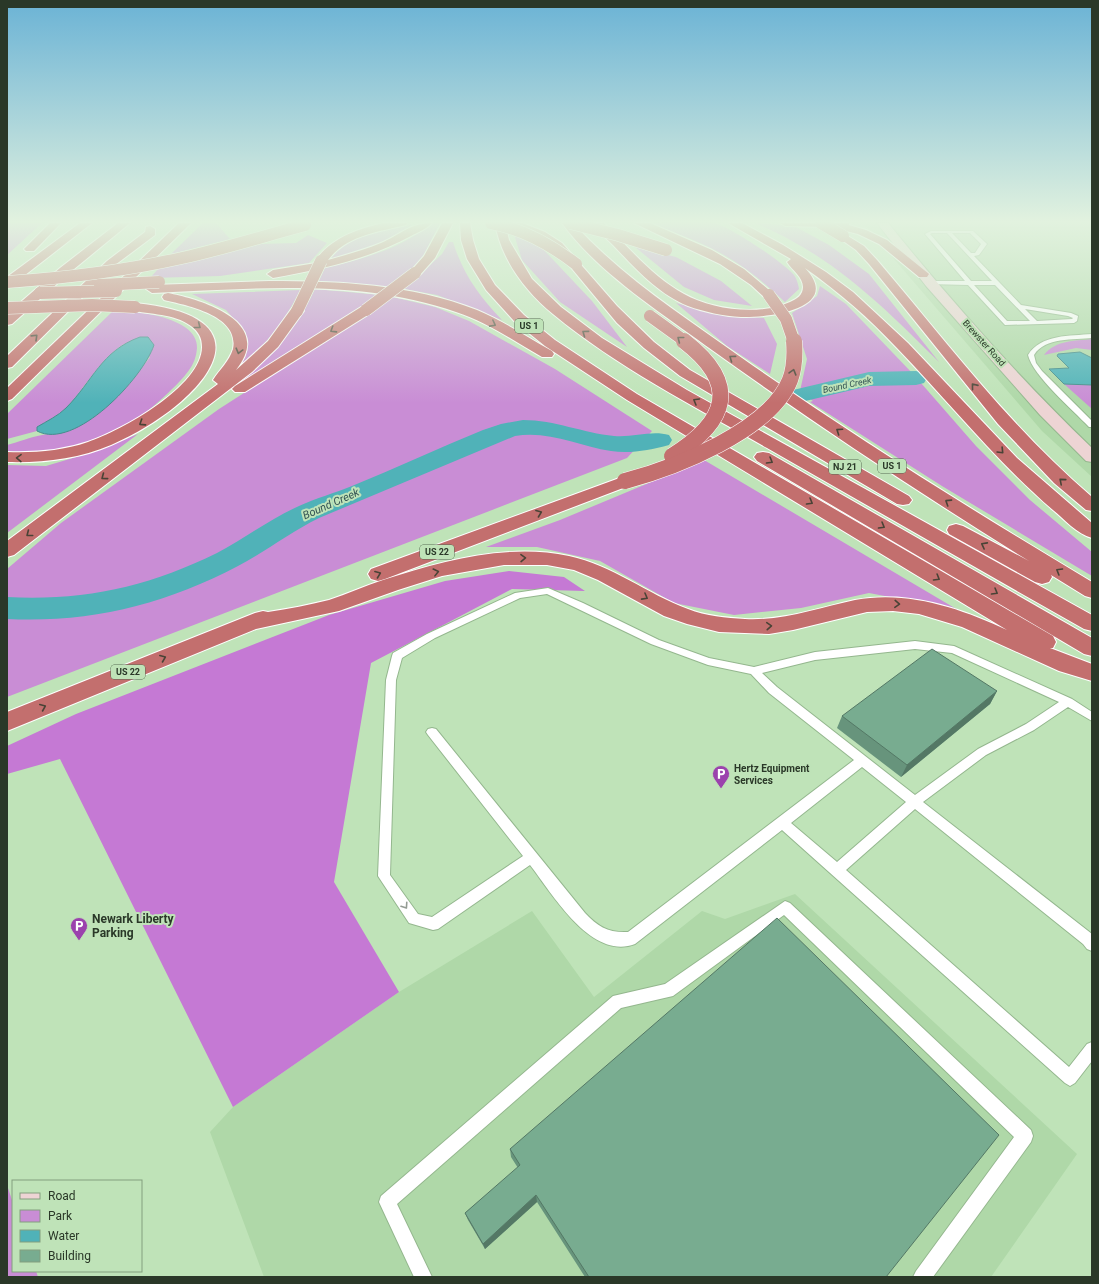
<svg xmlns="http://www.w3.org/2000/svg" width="1099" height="1284" font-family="Roboto,sans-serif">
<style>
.built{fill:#afd8a8}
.green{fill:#c98dd5}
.forest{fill:#c579d4}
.water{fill:#50b2b8;stroke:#458d8d}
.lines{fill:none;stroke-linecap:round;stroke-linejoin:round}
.river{fill:#50b2b8;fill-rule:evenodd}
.lane-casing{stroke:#94b78e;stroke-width:2}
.secondary-casing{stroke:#94b78e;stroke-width:2}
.highway-casing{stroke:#fff;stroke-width:2}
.lane{fill:#fff;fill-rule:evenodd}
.secondary{fill:#edd4d4;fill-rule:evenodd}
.highway{fill:#c36f6e;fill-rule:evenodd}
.highway-bridge-far1-casing{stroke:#fff;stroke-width:13;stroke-linecap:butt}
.highway-bridge-casing{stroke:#fff;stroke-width:17;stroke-linecap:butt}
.highway-bridge-far1{stroke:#c36f6e;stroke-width:12}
.highway-bridge{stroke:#c36f6e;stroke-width:16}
.wall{fill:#67947c}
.shaded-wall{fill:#547865}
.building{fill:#78ac90;stroke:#547865}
.oneway{stroke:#494336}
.oneway2{stroke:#949c94}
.labels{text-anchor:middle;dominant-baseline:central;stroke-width:4;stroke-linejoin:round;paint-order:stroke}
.shield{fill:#bfe3b8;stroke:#576b53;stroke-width:1}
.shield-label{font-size:9px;font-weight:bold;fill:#2a3828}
.far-street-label{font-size:9px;fill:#2a3828;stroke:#bfe3b8}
.far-water-label{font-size:9px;font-style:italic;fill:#335253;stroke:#bfe3b8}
.poi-label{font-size:10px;font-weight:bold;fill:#2a3828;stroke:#bfe3b8;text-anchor:start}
.water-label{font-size:11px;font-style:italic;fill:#335253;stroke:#bfe3b8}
.near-poi-label{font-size:12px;font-weight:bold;fill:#2a3828;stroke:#bfe3b8;text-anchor:start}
</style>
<rect width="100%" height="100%" fill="#bfe3b8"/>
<g class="built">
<path d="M863,223H1092V477L1042,431Z"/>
<path d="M795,894L1077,1154L991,1277H264L210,1132L233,1107L399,992L532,911L594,997L702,911L725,919Z"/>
</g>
<g class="green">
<path d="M7,223H42L7,255Z"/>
<path d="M203,223H216L230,239L171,254Z"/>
<path d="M431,223H440L421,260L392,287L319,281L325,268C362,259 402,249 431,223Z"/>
<path d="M649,223C664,223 705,220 717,224C733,229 783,262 794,275C797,279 798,284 799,289L785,302C769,287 753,273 734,261C708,244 678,234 649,223Z"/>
<path d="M756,223L794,226L829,245L869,274L939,362C895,318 848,271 792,241C781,234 768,229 756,223Z"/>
<path d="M412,225C388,243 359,251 330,260C348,234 384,229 412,225Z"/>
<path d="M514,234L542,248L592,301L627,347L560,302L522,260Z"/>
<path d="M308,235L327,243L309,263L220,276L150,278L159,268L261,244L296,243Z"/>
<path d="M449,242H453C463,274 479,296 502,320L437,295L404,289L442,254Z"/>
<path d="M635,247L676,257L721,281L752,306L714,300L684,287Z"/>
<path d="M820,286L846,304L914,375L976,446L1030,500L1092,552V576L942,486L810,402L813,401L800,391L807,359L792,313L817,296Z"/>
<path d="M315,289L381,295L226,392C262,360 295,334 315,289Z"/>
<path d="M300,290C281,329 263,347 231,375L244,356L246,347V333L226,310L192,294Z"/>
<path d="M393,297L435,307L469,321L555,369L652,431L627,458L7,697V569L61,523L219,409Z"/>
<path d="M676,303L720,314L764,318L777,344L770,374L727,346Z"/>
<path d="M114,310C138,311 207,318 196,355C193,370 178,383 167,394C151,409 134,423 113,432C82,448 42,455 7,451V445C19,442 30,437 42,435C53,433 61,434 72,429C104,416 130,384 150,357L124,344C99,360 86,387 66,408C58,416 47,421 38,427L37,431L7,439V414Z"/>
<path d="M1092,339V350L1076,348L1044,355C1056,340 1074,341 1092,339Z"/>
<path d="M1064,384L1092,385V409Z"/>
<path d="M138,434L7,533V465L46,466L93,452Z"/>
<path d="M704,460L958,610L869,593L801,608L734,615L674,603L600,561L537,547H486L560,520Z"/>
<path d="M7,1185L13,1203V1271H36L38,1277H7Z"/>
</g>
<path class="forest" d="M509,571L564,577L585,591L512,589L371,663L334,882L399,992L233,1107L60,759L7,774V746L76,714L329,615L445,581Z"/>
<g class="water">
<path d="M140,337H148L154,345C143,378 75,451 37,431V427C47,421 58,416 66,408C93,381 101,351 140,337Z"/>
<path d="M1080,352L1092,358V385L1064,384L1049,369L1069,368L1057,356L1058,354Z"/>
</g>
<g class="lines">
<g class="river">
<path d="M916,371L924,373L927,378L924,383L916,385L869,386L801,402L793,400L790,395L793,390L869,372Z"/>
<path d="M523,420C555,420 583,433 614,436C632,438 651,430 669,435L672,440L669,445C650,450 630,454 611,451C579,446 548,430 515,436L319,518C291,532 266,551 238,566C164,605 90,623 7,619V597C84,601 148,587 217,553C245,538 270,519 299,506C316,498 335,493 352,486C396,468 439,448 483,430L501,424Z"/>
</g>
<defs>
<g id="lane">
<path d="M931,231H973L987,244L979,255L974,256L1021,305L1071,313L1078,316L1077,321L1074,323L1005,325L968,285L928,284V282L930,281H965L925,234ZM932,233H947L992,281H971L930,234ZM952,233H970L981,244L975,253H971ZM974,285H995L1030,321H1007ZM1025,309L1068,316L1073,318L1072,319L1037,321Z"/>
<path d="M1092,334V338C1074,340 1045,337 1034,355L1036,363L1042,371L1092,421V427H1089C1073,410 1033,376 1028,355C1041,334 1070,336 1092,334Z"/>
<path d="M548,588L583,603L659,640L709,658L754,667L815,652L915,641L954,646L1072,699L1092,712V721L1068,707L1034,730L986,755L923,802L1092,934V951L1087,949L1083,944L915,809L846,870L1069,1067L1087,1044L1092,1042V1061L1075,1083L1070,1086L1065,1083L782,830L635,944C591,961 552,893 530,865L438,929L433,930L409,923L378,876L386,680L392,656L393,653L427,634L515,593ZM547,594L651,644L708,665L751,674L769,693L854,760L628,932C609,933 598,927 585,913L436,729L432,728L428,729L426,732L428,735L523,856L432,917L418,914L390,875L396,680L402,658L435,638L520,598ZM915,649L952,653L1059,702L1026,724L978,749L915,795L777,687L762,673L815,660ZM862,767L906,802L837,862L791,823Z"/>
<path d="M785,901L790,903L1031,1130L1033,1136L1031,1142L933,1277H913L916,1271L1014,1137L784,915L673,996L621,1008L397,1204L432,1277H414L379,1202L381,1196L613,996L665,984Z"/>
</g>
<path id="secondary" d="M877,223H888C952,302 1019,378 1092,448V462L1086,461L1040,415L926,286Z"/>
<g id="highway">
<path d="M50,223H61L34,251H26L24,249Z"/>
<path d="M80,223H92L11,286L7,287V277Z"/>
<path d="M118,223H130L68,274L12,324L7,325V314L60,268Z"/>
<path d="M179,223H191L12,399L7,401V388Z"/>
<path d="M384,223H407L406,225C378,232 347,235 328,260C346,255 364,250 381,243C400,235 410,223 432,223C427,229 418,232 411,236C367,260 321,269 273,278L267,274L273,270L316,263L315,261C331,238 357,229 384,223Z"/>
<path d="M442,223H453L435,258L419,276H411L409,273L424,256Z"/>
<path d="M460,223H470L473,240L479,259L495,285L524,315L555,340L637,394L1053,636L1056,642L1053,648H1050L1092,664V681L1059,671L962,627L919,614L893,611L867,612L793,630L769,634L719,632L687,624L664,616L598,580L574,570L547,565H504L442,576L398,590L339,611L256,629L7,731V712L255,613L263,611L268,612C289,609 309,605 329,600C347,594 365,586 383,580C442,561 507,543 569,556C612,565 647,594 688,609C706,616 726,618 745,619C783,621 818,608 855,600C907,590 960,608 1007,630L627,400L545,346L514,321L486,290L467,259L461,240Z"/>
<path d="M495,223H505L509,240L532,279L561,307L602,338L687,390L1092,615V631L1084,629C978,569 872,508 767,448C694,406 617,367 553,314C525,291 501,259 495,223Z"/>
<path d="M509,223H522L545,232L562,243L617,306L654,342L690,370L909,496L912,500L909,504L903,505L897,504L680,376L644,348L617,323L554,247L537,236L510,226Z"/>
<path d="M562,223H573C622,277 683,316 742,358C855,437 973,511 1092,582V598L1085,596L1051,575L1052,577L1049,582L1042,584L1035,582L949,534L947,530L949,526L956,524L963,526L1029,561C921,494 815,424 712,350C663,314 598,273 562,223Z"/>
<path d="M592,223H604C629,248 653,277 684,294C712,310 760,316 790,302C797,299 803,295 803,287C803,277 792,270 787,262L791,259L728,223H742L783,245L826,272L853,292L908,343L1017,458L1092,523V538C1077,534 1064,519 1053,510C995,460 950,403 897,348C869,318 839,292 805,268C844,309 767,318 741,317C724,316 704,312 688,306C658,294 635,268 613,245C606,238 598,231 592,223Z"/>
<path d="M634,223H650L712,250L744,269L775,295L773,298H765L751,285L720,264Z"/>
<path d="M780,223H849V225L866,230L887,240L929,274L927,277H919L879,244L858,234L830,227L785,226Z"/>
<path d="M150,226L155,229V235L115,265L12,367L7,368V356L107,261L145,232L146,227Z"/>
<path d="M843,233L864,246L877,260C946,341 1010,427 1092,497V511L1086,510L1054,483L998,424L869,264L856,250L839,238L837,236L839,234Z"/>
<path d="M269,281C339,281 411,284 477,310C503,321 527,337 552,351L554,354L552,357H542C514,341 487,322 456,312C358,278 253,289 152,293L146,289L152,285Z"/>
<path d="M168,293C203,300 275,322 236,370L268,341L292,308H302L304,311L278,347L252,372L14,555L7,557V541L218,384L213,380C220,369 229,362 233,349C240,315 185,305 164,300L162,297L164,294Z"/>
<path d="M135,303C288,318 190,412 111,445C79,459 42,463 7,462V452C34,453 62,451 88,442C121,431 202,386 202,347C202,338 199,332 191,326C173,313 151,315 130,310L129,307Z"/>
<path d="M366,306L373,310L371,313L245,392H235L232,389L235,386L361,307Z"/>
<path d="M763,452L769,453L1092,638V656L1084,654L757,461L754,457L757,453Z"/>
<path d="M625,476L631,477L634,481L631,485L385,579L378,581L371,579L368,574L371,569Z"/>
</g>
</defs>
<use href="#lane" class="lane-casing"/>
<use href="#secondary" class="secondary-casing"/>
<use href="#highway" class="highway-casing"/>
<use href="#lane" class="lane"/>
<use href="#secondary" class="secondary"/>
<use href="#highway" class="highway"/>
<defs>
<g id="highway-bridge-far1">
<path d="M491,223C523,229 550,244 576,264"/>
<path d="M570,223L618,235L666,250"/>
<path d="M821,223L843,236"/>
<path d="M7,282C66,278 124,271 182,258C223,249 264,236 305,225"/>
<path d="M100,285L159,282"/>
<path d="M40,293L116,291"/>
<path d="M769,295L786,319L794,342"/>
<path d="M7,308L92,305L135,307"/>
<path d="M366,310L415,273"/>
<path d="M297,311L321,261"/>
<path d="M650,316L686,342"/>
</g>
<g id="highway-bridge">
<path d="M672,456C728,421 740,384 684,341"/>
<path d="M625,481C674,468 770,431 790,380C795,367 795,354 794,341"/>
</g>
</defs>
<use href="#highway-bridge-far1" class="highway-bridge-far1-casing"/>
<use href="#highway-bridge" class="highway-bridge-casing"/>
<use href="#highway-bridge-far1" class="highway-bridge-far1"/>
<use href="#highway-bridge" class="highway-bridge"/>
</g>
<g class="wall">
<path d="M997,691L990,704L901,777L837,728L842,716Z"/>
<path d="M510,1149L886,1277H585L537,1202L485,1249L468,1220L465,1213L518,1168L511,1157Z"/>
</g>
<g class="shaded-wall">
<path d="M997,691L990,704L901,777L907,765Z"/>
<path d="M536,1195L537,1202L485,1249L483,1244Z"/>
</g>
<g class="building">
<path d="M932,649L997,691L907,765L842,716Z"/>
<path d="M777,918L999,1135L886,1277H589L536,1195L483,1244L465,1213L520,1165L510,1149Z"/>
</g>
<defs><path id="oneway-chevron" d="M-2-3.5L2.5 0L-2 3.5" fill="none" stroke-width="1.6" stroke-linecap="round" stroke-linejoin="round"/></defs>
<g class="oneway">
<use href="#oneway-chevron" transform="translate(493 324) rotate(28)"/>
<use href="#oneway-chevron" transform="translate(198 326) rotate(38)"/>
<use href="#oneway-chevron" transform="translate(333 330) rotate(148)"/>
<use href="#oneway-chevron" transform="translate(585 333) rotate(-144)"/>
<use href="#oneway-chevron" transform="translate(35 337) rotate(-44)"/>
<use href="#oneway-chevron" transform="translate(680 339) rotate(-142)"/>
<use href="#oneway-chevron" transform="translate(239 351) rotate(105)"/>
<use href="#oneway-chevron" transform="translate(732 358) rotate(-144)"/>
<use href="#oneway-chevron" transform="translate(793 372) rotate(-74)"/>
<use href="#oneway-chevron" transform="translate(974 386) rotate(-129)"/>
<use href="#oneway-chevron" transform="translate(696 401) rotate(-150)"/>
<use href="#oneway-chevron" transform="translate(142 423) rotate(147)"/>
<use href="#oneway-chevron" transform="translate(839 431) rotate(-146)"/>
<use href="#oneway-chevron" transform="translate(1001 451) rotate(46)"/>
<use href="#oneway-chevron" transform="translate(19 458) rotate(-179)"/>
<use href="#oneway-chevron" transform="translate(770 461) rotate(30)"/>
<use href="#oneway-chevron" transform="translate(104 477) rotate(143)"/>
<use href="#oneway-chevron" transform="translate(1062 481) rotate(-139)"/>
<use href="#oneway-chevron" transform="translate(810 502) rotate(30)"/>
<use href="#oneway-chevron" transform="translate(948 502) rotate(-147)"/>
<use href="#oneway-chevron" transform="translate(539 513) rotate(-21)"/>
<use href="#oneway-chevron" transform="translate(882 526) rotate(30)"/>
<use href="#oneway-chevron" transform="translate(29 534) rotate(142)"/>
<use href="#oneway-chevron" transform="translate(984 545) rotate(-152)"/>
<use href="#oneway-chevron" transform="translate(523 558) rotate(-1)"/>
<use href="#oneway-chevron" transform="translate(1059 571) rotate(-149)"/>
<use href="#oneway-chevron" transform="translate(436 572) rotate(-14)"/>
<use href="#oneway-chevron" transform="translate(378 574) rotate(-21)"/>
<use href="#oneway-chevron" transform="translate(937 578) rotate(31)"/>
<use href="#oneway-chevron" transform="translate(995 592) rotate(30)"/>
<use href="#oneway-chevron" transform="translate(645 597) rotate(29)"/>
<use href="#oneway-chevron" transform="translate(897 604) rotate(3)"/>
<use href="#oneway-chevron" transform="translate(769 626) rotate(-4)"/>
<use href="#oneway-chevron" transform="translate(163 658) rotate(-22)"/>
<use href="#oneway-chevron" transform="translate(43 707) rotate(-23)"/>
</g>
<use class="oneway2" href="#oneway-chevron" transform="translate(405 906) rotate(56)"/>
<linearGradient id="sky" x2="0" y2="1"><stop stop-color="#6bb3d5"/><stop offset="0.55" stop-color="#e2f2df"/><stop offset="1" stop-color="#e2f2df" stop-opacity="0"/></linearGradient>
<rect width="1099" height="403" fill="url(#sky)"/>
<defs>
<symbol id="parking-pin" viewBox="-11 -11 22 30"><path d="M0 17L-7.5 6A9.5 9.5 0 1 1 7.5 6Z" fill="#9b42ad" stroke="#bfe3b8"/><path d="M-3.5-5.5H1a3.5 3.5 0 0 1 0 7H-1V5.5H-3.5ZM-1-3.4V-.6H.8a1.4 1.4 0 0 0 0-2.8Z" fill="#fff"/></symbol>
</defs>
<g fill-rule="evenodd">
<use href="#parking-pin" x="711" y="764" width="20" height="27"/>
<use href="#parking-pin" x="69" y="916" width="20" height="27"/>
</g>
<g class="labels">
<g class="shield">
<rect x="515" y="319" width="28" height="14" rx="3"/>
<rect x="878" y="459" width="28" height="14" rx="3"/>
<rect x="829" y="460" width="32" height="14" rx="3"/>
<rect x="420" y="545" width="34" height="14" rx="3"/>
<rect x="111" y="665" width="34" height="14" rx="3"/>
</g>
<g class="shield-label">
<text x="529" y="326">US 1</text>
<text x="892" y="466">US 1</text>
<text x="845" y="467">NJ 21</text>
<text x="437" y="552">US 22</text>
<text x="128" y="672">US 22</text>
</g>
<g class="far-street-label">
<text transform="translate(984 343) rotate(48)">Brewster Road</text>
</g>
<g class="far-water-label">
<text transform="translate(847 385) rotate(-12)">Bound Creek</text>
</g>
<g class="poi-label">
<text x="734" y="768">Hertz Equipment<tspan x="734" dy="12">Services</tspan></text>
</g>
<g class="water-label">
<text transform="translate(331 504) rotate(-24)">Bound Creek</text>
</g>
<g class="near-poi-label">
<text x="92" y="919">Newark Liberty<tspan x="92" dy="14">Parking</tspan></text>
</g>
</g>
<rect width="1099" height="1284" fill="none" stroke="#2a3828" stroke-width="16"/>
<rect x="12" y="1180" width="130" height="92" fill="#bfe3b8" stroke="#839f7e"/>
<rect x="20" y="1193" width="20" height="6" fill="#edd4d4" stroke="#839f7e"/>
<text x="48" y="1200" font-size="12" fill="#2a3828">Road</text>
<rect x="20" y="1210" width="20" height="12" fill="#c98dd5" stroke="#839f7e"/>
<text x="48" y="1220" font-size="12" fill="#2a3828">Park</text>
<rect x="20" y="1230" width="20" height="12" fill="#50b2b8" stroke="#839f7e"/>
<text x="48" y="1240" font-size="12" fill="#2a3828">Water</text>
<rect x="20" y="1250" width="20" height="12" fill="#78ac90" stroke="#839f7e"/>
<text x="48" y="1260" font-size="12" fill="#2a3828">Building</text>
</svg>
